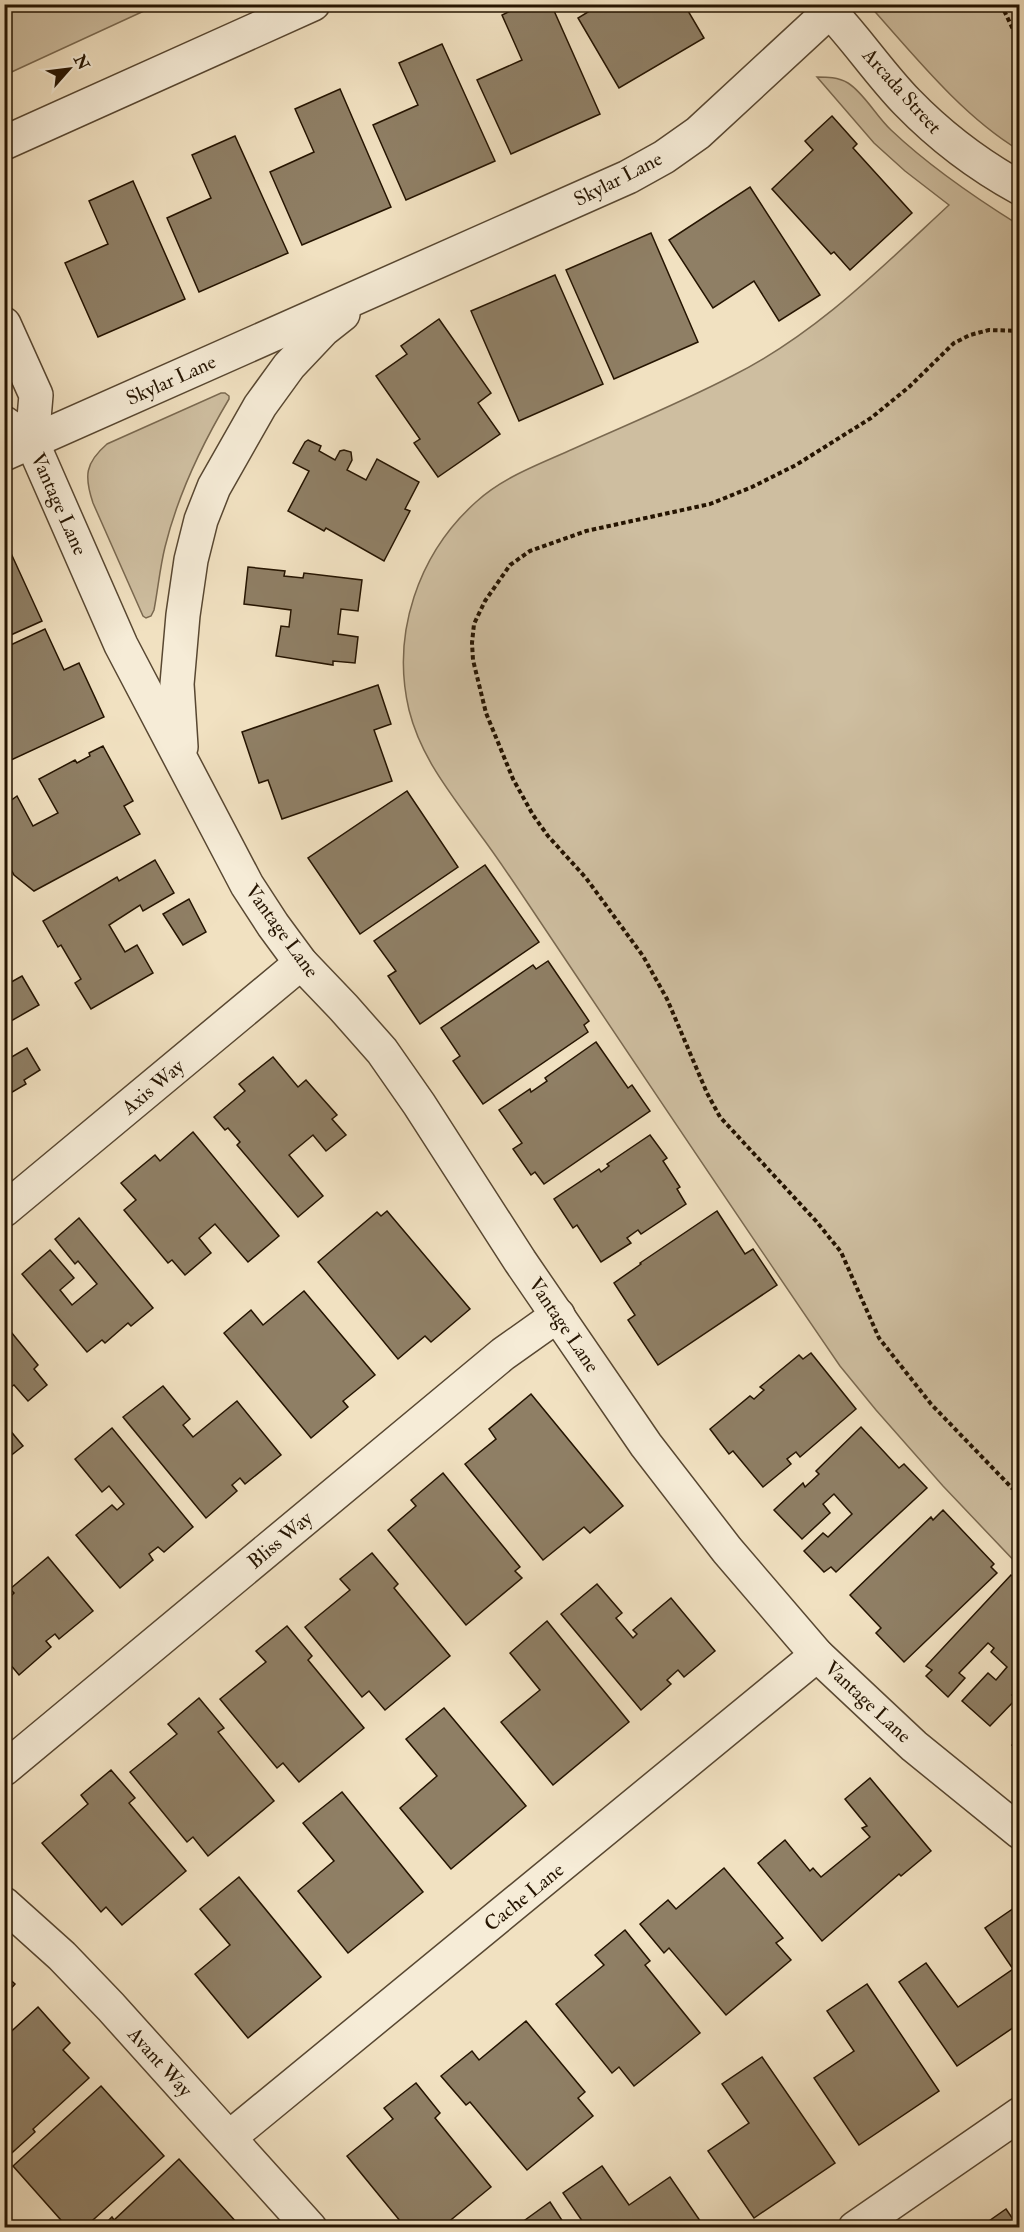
<svg xmlns="http://www.w3.org/2000/svg" width="1024" height="2232" font-family="'IM FELL Double Pica',serif">
<style>
.green{fill:#cebea0;stroke:#7a6950;stroke-width:1.5}
.building{fill:#8f7f65;stroke:#251401;stroke-width:1.5}
.lines{fill:none;stroke-linecap:round;stroke-linejoin:round}
.minor-casing{stroke:#584731;stroke-width:36}
.path{stroke:#251401;stroke-width:4;stroke-dasharray:4.5 3;stroke-linecap:butt}
.minor{stroke:#f6ecd7;stroke-width:33}
.labels{text-anchor:middle;dominant-baseline:central;stroke-width:4.5;stroke-linejoin:round;paint-order:stroke}
.street-label{font-size:20px;fill:#251401;stroke:#f6ecd7}
</style>
<rect width="100%" height="100%" fill="#f1e1c1"/>
<filter id="stains"><feTurbulence type="fractalNoise" baseFrequency=".00333" numOctaves="4"/><feColorMatrix values="0 0 0 0 .2 0 0 0 0 .09 0 0 0 0 .02 0 0 0 .5 -.17"/></filter>
<radialGradient id="worn" r=".72"><stop offset=".6" stop-color="#630" stop-opacity="0"/><stop offset="1" stop-color="#630" stop-opacity=".3"/></radialGradient>
<g class="green">
<path d="M5,4H157V5L5,75Z"/>
<path d="M869,5H1019V150C962,116 913,54 869,5Z"/>
<path d="M817,77C827,77 838,77 848,83C864,93 876,116 891,130C930,167 974,197 1019,225V1566L943,1486L876,1410L840,1366C735,1213 632,1059 529,905C513,881 497,857 479,833C451,794 421,758 409,710C391,634 418,554 476,502C503,477 540,464 573,449C626,425 680,403 732,376C816,334 881,268 949,205L905,171L874,143Z"/>
<path d="M221,393H225L229,396V399C201,446 178,494 165,547C160,567 158,589 154,610L151,616L146,618L143,616L93,503C84,476 85,463 107,444Z"/>
</g>
<g class="building">
<path d="M525,4H551L600,114L511,154L477,80L522,60L502,15Z"/>
<path d="M601,4H684L704,38L619,88L578,18Z"/>
<path d="M442,44L495,161L406,200L373,125L418,105L399,63Z"/>
<path d="M340,89L391,207L302,245L270,172L314,152L295,109Z"/>
<path d="M832,116L857,144L853,148L912,213L850,270L834,252L831,254L772,189L813,150L805,141Z"/>
<path d="M235,136L288,253L199,292L167,218L211,198L192,155Z"/>
<path d="M133,181L185,299L98,337L65,263L108,244L89,201Z"/>
<path d="M750,187L820,295L779,321L754,281L713,308L669,240Z"/>
<path d="M651,233L698,342L614,379L566,270Z"/>
<path d="M555,275L603,384L519,421L471,311Z"/>
<path d="M439,319L491,393L478,403L500,434L438,477L414,443L420,439L376,376L407,354L401,346Z"/>
<path d="M308,440L321,446L319,451L335,460L340,451L344,450L351,452L352,460L347,470L366,480L377,459L419,482L405,509L410,511L384,561L326,528L324,531L288,511L309,471L293,463L305,442Z"/>
<path d="M4,538L42,621L4,638Z"/>
<path d="M248,567L285,571L284,576L303,578L304,573L362,580L358,611L341,609L338,634L358,637L355,663L333,661V665L276,656L281,626L289,627L291,610L244,604Z"/>
<path d="M45,629L64,670L79,663L104,717L9,761L7,755L4,756V648Z"/>
<path d="M378,685L391,724L374,730L392,781L282,819L268,780L259,783L242,732Z"/>
<path d="M103,746L133,801L124,806L140,834L34,891L14,875L4,856V798L8,796L10,801L17,796L33,826L58,813L39,779L75,760L77,763L90,756L89,753Z"/>
<path d="M407,791L458,867L360,934L308,858Z"/>
<path d="M155,860L174,893L143,911L140,905L109,925L125,952L137,945L153,973L91,1009L75,983L81,979L61,945L58,947L43,921L117,877L119,881Z"/>
<path d="M485,865L539,942L420,1024L388,976L396,971L374,941Z"/>
<path d="M189,899L206,932L183,945L163,914Z"/>
<path d="M548,961L589,1021L584,1025L588,1032L483,1104L453,1061L460,1056L441,1028L533,965L536,969Z"/>
<path d="M22,976L39,1005L4,1025V986Z"/>
<path d="M596,1042L628,1088L632,1085L650,1111L544,1184L535,1172L531,1175L513,1149L522,1143L499,1110L530,1089L531,1092L547,1081L545,1078Z"/>
<path d="M4,1048L10,1058L27,1048L40,1070L24,1080L26,1084L4,1097Z"/>
<path d="M273,1057L298,1087L306,1080L337,1115L332,1119L346,1135L326,1151L313,1135L289,1155L323,1196L298,1217L237,1145L240,1142L228,1128L225,1130L214,1117L245,1091L239,1084Z"/>
<path d="M193,1132L279,1236L248,1262L215,1224L199,1238L211,1253L185,1275L172,1260L168,1263L124,1210L136,1200L121,1183L155,1155L160,1161Z"/>
<path d="M650,1135L667,1158L663,1161L680,1187L677,1189L686,1204L641,1234L638,1230L627,1238L631,1243L601,1262L577,1225L573,1228L554,1199L599,1169L601,1172L609,1166L607,1164Z"/>
<path d="M387,1211L470,1309L431,1342L425,1336L398,1359L318,1262L377,1212L381,1216Z"/>
<path d="M717,1211L745,1254L753,1249L777,1285L658,1365L628,1320L635,1315L614,1283L641,1264L640,1263Z"/>
<path d="M79,1218L153,1308L131,1326L128,1323L105,1343L102,1340L87,1352L22,1274L50,1250L74,1278L60,1290L72,1305L97,1284L78,1261L75,1264L55,1239Z"/>
<path d="M304,1291L375,1375L343,1401L348,1407L311,1438L224,1333L251,1310L263,1325Z"/>
<path d="M7,1327L38,1365L34,1369L47,1385L28,1401L14,1385L4,1392V1329Z"/>
<path d="M811,1353L856,1409L800,1457L796,1452L787,1459L791,1464L763,1487L733,1451L729,1454L710,1429L750,1396L754,1399L764,1390L760,1387L799,1355L803,1359Z"/>
<path d="M163,1386L190,1419L183,1425L193,1437L237,1401L281,1455L245,1484L240,1478L232,1485L237,1491L206,1518L123,1417Z"/>
<path d="M531,1394L623,1506L590,1533L584,1527L543,1560L465,1464L496,1439L489,1429Z"/>
<path d="M4,1423L23,1446L4,1461Z"/>
<path d="M861,1427L899,1468L904,1464L927,1488L836,1572L831,1567L824,1572L804,1551L823,1533L828,1537L852,1514L834,1494L823,1504L830,1513L802,1539L774,1510L803,1483L805,1487L819,1474L816,1471Z"/>
<path d="M112,1428L193,1527L164,1552L158,1547L149,1554L153,1560L120,1588L76,1535L112,1505L117,1510L124,1504L109,1486L102,1492L75,1459Z"/>
<path d="M443,1473L520,1567L515,1571L522,1578L466,1625L388,1530L416,1506L411,1500Z"/>
<path d="M943,1510L994,1564L991,1567L997,1573L904,1662L876,1633L881,1628L850,1595L931,1517L933,1520Z"/>
<path d="M372,1553L398,1584L394,1588L450,1656L385,1710L369,1691L362,1697L305,1627L350,1590L340,1579Z"/>
<path d="M48,1557L93,1611L59,1639L55,1634L46,1641L51,1647L19,1675L4,1657V1593L9,1598L14,1593L10,1589Z"/>
<path d="M1011,1575L1020,1582V1687L1012,1695L1016,1699L990,1726L962,1701L988,1673L996,1680L1007,1667L991,1652L994,1648L988,1643L959,1673L965,1678L948,1697L926,1676L932,1670L926,1666Z"/>
<path d="M597,1584L622,1613L616,1618L633,1638L637,1634L633,1630L671,1598L715,1651L684,1677L678,1670L667,1680L671,1684L641,1710L561,1614Z"/>
<path d="M547,1621L629,1722L553,1785L501,1722L540,1690L510,1653Z"/>
<path d="M287,1626L312,1656L308,1660L364,1728L299,1782L283,1763L277,1768L220,1699L266,1662L256,1651Z"/>
<path d="M199,1698L224,1728L218,1732L274,1801L208,1856L193,1837L187,1842L130,1772L177,1734L168,1724Z"/>
<path d="M444,1708L526,1806L451,1869L400,1808L437,1776L406,1739Z"/>
<path d="M1020,1735V1751L1012,1745Z"/>
<path d="M111,1770L135,1798L129,1803L186,1871L122,1925L106,1907L101,1912L42,1843L88,1804L81,1795Z"/>
<path d="M870,1778L931,1851L901,1876L899,1874L822,1941L758,1863L785,1840L810,1871L813,1868L821,1877L870,1837L862,1828L867,1826L845,1799Z"/>
<path d="M342,1792L423,1892L348,1953L298,1891L334,1861L303,1823Z"/>
<path d="M724,1868L783,1938L776,1943L791,1960L726,2015L669,1948L664,1953L640,1924L668,1900L676,1909Z"/>
<path d="M239,1877L321,1977L248,2038L195,1974L230,1945L200,1909Z"/>
<path d="M1014,1908L1020,1916V2023L957,2066L899,1982L926,1963L958,2007L1013,1969L985,1928Z"/>
<path d="M625,1930L650,1961L645,1965L700,2033L634,2086L619,2067L612,2073L556,2004L604,1965L595,1955Z"/>
<path d="M4,1974L15,1984L4,1996Z"/>
<path d="M867,1984L939,2091L859,2145L814,2078L854,2051L827,2011Z"/>
<path d="M38,2007L70,2043L63,2050L89,2078L33,2129L35,2132L4,2160V2038Z"/>
<path d="M526,2021L585,2092L578,2098L593,2116L527,2170L470,2102L466,2105L441,2076L472,2051L479,2060Z"/>
<path d="M762,2057L835,2163L754,2218L708,2151L749,2123L722,2084Z"/>
<path d="M416,2083L440,2113L435,2118L491,2187L441,2228H414L410,2223L405,2227L347,2156L393,2119L384,2108Z"/>
<path d="M101,2086L164,2156L84,2228H68L13,2166Z"/>
<path d="M179,2159L238,2224L234,2228H101L112,2217L114,2220Z"/>
<path d="M602,2166L629,2205L670,2177L705,2228H587L563,2193Z"/>
<path d="M550,2202L567,2228H514Z"/>
<path d="M1006,2209L1019,2228H979Z"/>
</g>
<g class="lines">
<defs>
<g id="minor">
<path d="M823,4C854,35 877,71 907,102C940,136 978,165 1020,188"/>
<path d="M4,143L313,4"/>
<path d="M4,324L36,395L32,442L121,645L247,885L273,925L301,963L344,1008L382,1051L419,1104L520,1261L646,1445L727,1550L817,1655L914,1746L1020,1832"/>
<path d="M4,423L32,442"/>
<path d="M4,454L628,177L664,157L698,133L830,11"/>
<path d="M181,747L177,684L183,615L191,560L201,520L214,487L260,406L289,366L324,329L343,314"/>
<path d="M4,1210L301,963"/>
<path d="M4,1769L503,1354L558,1315"/>
<path d="M4,1904L62,1956L111,2007L310,2228"/>
<path d="M230,2137L817,1655"/>
<path d="M855,2228L1020,2114"/>
</g>
</defs>
<use href="#minor" class="minor-casing"/>
<g class="path">
<path d="M1001,4L1020,44"/>
<path d="M1020,331L989,330L970,335L954,343L909,387L871,418L796,465L752,487L710,504L586,531L530,551L510,565L485,601L474,624L472,643L473,660L486,713L513,779L533,815L548,836L586,878L643,956L667,999L707,1093L720,1117L816,1221L841,1252L879,1338L931,1404L1012,1488L1020,1493"/>
</g>
<use href="#minor" class="minor"/>
</g>
<g class="labels">
<g class="street-label">
<text transform="translate(902 91) rotate(48)">Arcada Street</text>
<text transform="translate(618 179) rotate(-27)">Skylar Lane</text>
<text transform="translate(171 380) rotate(-24)">Skylar Lane</text>
<text transform="translate(59 504) rotate(66)">Vantage Lane</text>
<text transform="translate(282 931) rotate(54)">Vantage Lane</text>
<text transform="translate(153 1087) rotate(-40)">Axis Way</text>
<text transform="translate(564 1325) rotate(56)">Vantage Lane</text>
<text transform="translate(280 1540) rotate(-40)">Bliss Way</text>
<text transform="translate(868 1702) rotate(43)">Vantage Lane</text>
<text transform="translate(524 1897) rotate(-39)">Cache Lane</text>
<text transform="translate(160 2062) rotate(48)">Avant Way</text>
</g>
</g>
<rect width="1024" height="2232" fill="none" stroke="#f1e1c1" stroke-width="24"/>
<rect x="6" y="6" width="1012" height="2220" fill="none" stroke="#251401" stroke-width="3"/>
<rect x="12" y="12" width="1000" height="2208" fill="none" stroke="#251401" stroke-width="1.5"/>
<g transform="translate(69 69) rotate(62)" stroke="#f6ecd7" stroke-width="4.5" paint-order="stroke">
<path d="M0-4.5L10 22L0 15L-10 22Z" fill="#251401"/>
<text y="-9" font-size="16" font-weight="bold" text-anchor="middle" fill="#251401">N</text>
</g>
<rect width="100%" height="100%" filter="url(#stains)"/>
<rect width="100%" height="100%" fill="url(#worn)"/>
</svg>
